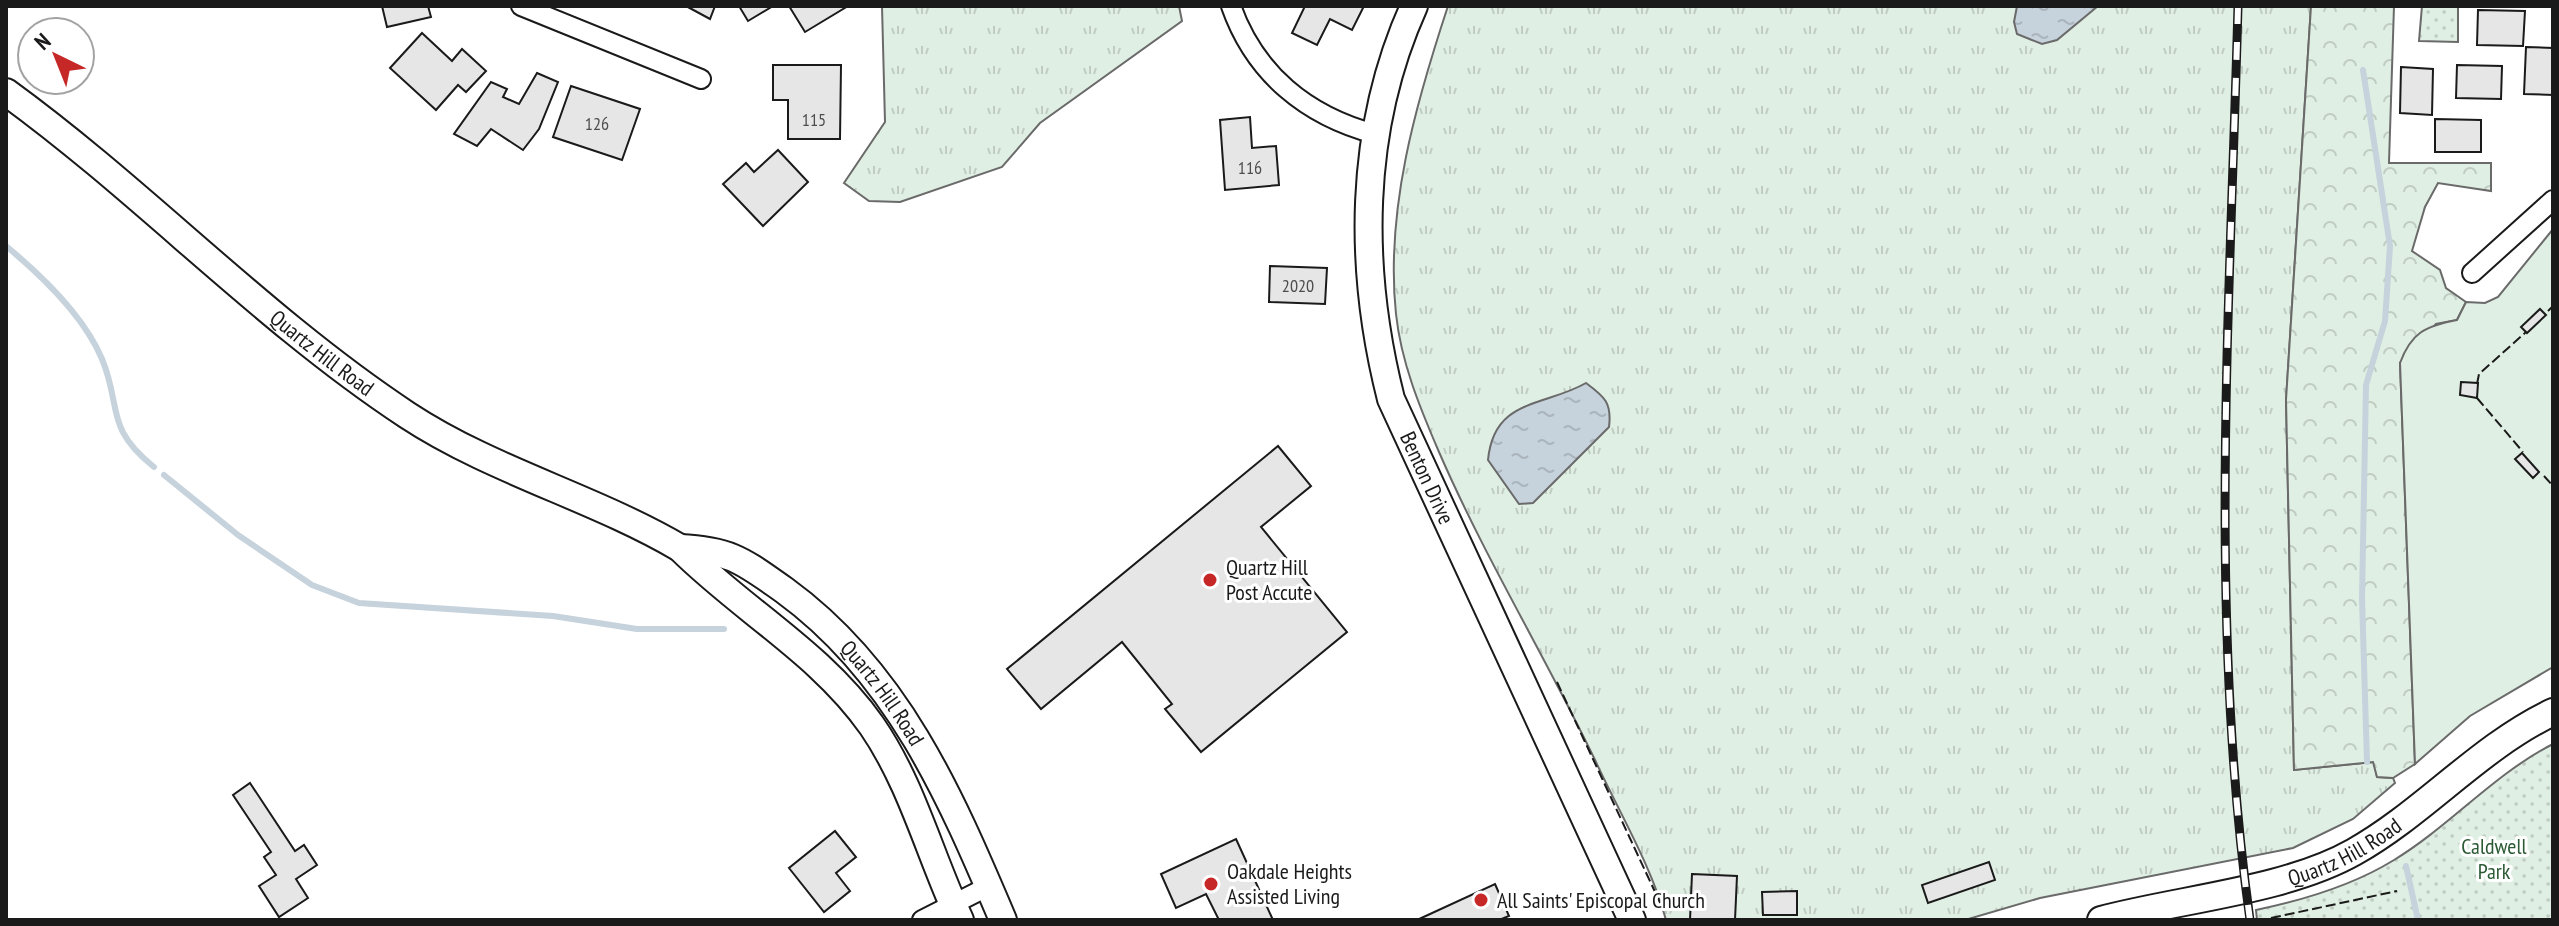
<svg xmlns="http://www.w3.org/2000/svg" width="2559" height="926" font-family="'PT Sans Narrow',sans-serif">
<style>
.grass{fill:url(#grass-tufts);stroke:#6a6a6a;stroke-width:2}
.forest{fill:url(#forest-crowns);stroke:#6a6a6a;stroke-width:2}
.park{fill:url(#park-dots);stroke:#6a6a6a;stroke-width:2}
.pitch{fill:#e0efe3;stroke:#6a6a6a;stroke-width:2}
.water{fill:url(#water-ripples);stroke:#6a6a6a;stroke-width:2}
.lines{fill:none;stroke-linecap:round;stroke-linejoin:round}
.stream{stroke:#c6d2dc;stroke-width:6}
.building{fill:#e6e6e6;stroke:#1a1a1a;stroke-width:2}
.street-casing{stroke:#1a1a1a;stroke-width:22}
.secondary-casing{stroke:#1a1a1a;stroke-width:30}
.street{stroke:#fff;stroke-width:18}
.secondary{stroke:#fff;stroke-width:26}
.rail-casing{stroke:#1a1a1a;stroke-width:9}
.rail{stroke:#fff;stroke-width:6;stroke-dasharray:18;stroke-linecap:butt}
.fence{stroke:#1a1a1a;stroke-width:2;stroke-dasharray:10 4;stroke-linecap:butt}
.poi-dot{fill:#c62828;stroke:#fff;stroke-width:3}
.labels{text-anchor:middle;dominant-baseline:central;stroke-width:6;stroke-linejoin:round;paint-order:stroke}
.number-label{font-size:18px;fill:#4d4d4d}
.street-label{font-size:22px;fill:#1a1a1a;stroke:#fff}
.poi-label{font-size:22px;fill:#1a1a1a;stroke:#fff;text-anchor:start}
.park-label{font-size:22px;fill:#2b5a34;stroke:#fff}
</style>
<defs>
<pattern id="grass-tufts" width="24" height="20" patternUnits="userSpaceOnUse" patternTransform="scale(2)"><rect width="24" height="20" fill="#e0efe3"/><path d="M3 7l-1-3M5 7V3M7 7l1-3M15 17l-1-3M17 17v-4M19 17l1-3" fill="none" stroke="#c0ccc2"/></pattern>
<pattern id="forest-crowns" width="20" height="18" patternUnits="userSpaceOnUse" patternTransform="scale(2)"><rect width="20" height="18" fill="#e0efe3"/><path d="M2 6a3 3 0 1 1 6 0M12 15a3 3 0 1 1 6 0" fill="none" stroke="#c0ccc2"/></pattern>
<pattern id="park-dots" width="8" height="8" patternUnits="userSpaceOnUse" patternTransform="scale(2)"><rect width="8" height="8" fill="#e0efe3"/><path d="M2 2h.1M6 6h.1" fill="none" stroke="#c0ccc2" stroke-width="1.8" stroke-linecap="round"/></pattern>
<pattern id="water-ripples" width="26" height="14" patternUnits="userSpaceOnUse" patternTransform="scale(2)"><rect width="26" height="14" fill="#c6d2dc"/><path d="M2 4q2-2 4 0t4 0M15 11q2-2 4 0t4 0" fill="none" stroke="#aab4bc"/></pattern>
</defs>
<rect width="100%" height="100%" fill="#fff"/>
<g class="grass">
<path d="M882,6H1179L1182,21L1040,123L1002,167L900,202L869,201L844,183L885,122Z"/>
<path d="M1448,6H2311L2286,400L2294,770L2374,762L2377,777L2393,778L2395,783L2353,819L2293,848L2040,898L1965,920H1666C1651,865 1619,812 1595,760C1545,656 1485,558 1439,452C1420,408 1401,362 1396,314C1385,210 1416,103 1448,6Z"/>
</g>
<path class="forest" d="M2311,6H2394L2389,163H2491V191L2438,183L2425,207L2412,251L2440,270L2446,288L2466,302L2457,320L2436,324L2400,363L2415,764L2393,778L2377,777L2373,762L2294,770L2286,400Z"/>
<g class="park">
<path d="M2422,6H2458V42L2419,41Z"/>
<path d="M2553,744V920H2257L2256,910C2304,900 2352,886 2394,860C2450,826 2494,774 2553,744Z"/>
</g>
<path class="pitch" d="M2553,229V667L2470,716L2415,764L2400,363C2411,333 2425,326 2457,320L2466,302L2485,303L2498,297Z"/>
<g class="water">
<path d="M2017,6H2098L2057,40L2042,44L2017,34L2014,22Z"/>
<path d="M1586,383C1605,397 1612,403 1609,427L1533,503L1519,504L1488,460C1494,398 1544,407 1586,383Z"/>
</g>
<g class="lines">
<g class="stream">
<path d="M2363,70L2390,246L2385,321L2366,385L2362,598L2367,762"/>
<path d="M6,246C41,275 84,316 102,359C122,407 104,427 154,467"/>
<path d="M164,475L238,535L312,585L359,603L553,616L637,629H724"/>
<path d="M2406,866L2418,920"/>
</g>
</g>
<g class="building">
<path d="M382,6H428L431,17L387,27Z"/>
<path d="M686,6H715L710,19Z"/>
<path d="M739,6H773L748,21Z"/>
<path d="M789,6H848L805,32Z"/>
<path d="M1305,6H1364L1352,30L1330,19L1317,45L1292,33Z"/>
<path d="M2478,10L2525,11L2523,46L2477,45Z"/>
<path d="M422,33L452,61L462,49L486,71L466,92L458,85L436,110L390,68Z"/>
<path d="M2526,47L2553,48V95L2524,94Z"/>
<path d="M773,65H841L840,139H788V100H773Z"/>
<path d="M2457,65L2502,66L2501,99L2456,98Z"/>
<path d="M2401,67L2433,69L2432,115L2400,113Z"/>
<path d="M537,73L558,82L539,129L523,150L491,129L477,146L454,134L491,82L507,89L503,97L519,104Z"/>
<path d="M571,86L640,109L622,160L553,137Z"/>
<path d="M1250,117L1252,148L1276,146L1279,185L1225,190L1220,120Z"/>
<path d="M2435,119L2481,120V152H2435Z"/>
<path d="M778,150L808,182L763,226L723,184L746,163L754,172Z"/>
<path d="M1270,266L1327,268L1325,304L1269,302Z"/>
<path d="M2540,309L2546,315L2527,333L2521,327Z"/>
<path d="M2461,382L2478,383L2477,398L2460,395Z"/>
<path d="M1278,446L1311,486L1261,527L1347,632L1201,752L1165,709L1172,704L1122,642L1041,709L1007,669Z"/>
<path d="M2522,453L2539,472L2533,478L2515,459Z"/>
<path d="M250,783L295,851L304,845L317,865L296,879L308,898L279,917L259,886L276,875L264,857L271,852L233,795Z"/>
<path d="M835,831L856,857L836,873L850,891L824,912L789,868Z"/>
<path d="M1236,839L1273,920H1219L1206,894L1176,908L1161,874Z"/>
<path d="M1989,862L1995,880L1928,903L1922,885Z"/>
<path d="M1692,874L1737,876L1735,920H1690Z"/>
<path d="M1495,884L1509,916L1499,920H1417Z"/>
<path d="M1797,891V915H1763L1762,892Z"/>
</g>
<g class="lines">
<defs>
<g id="street">
<path d="M521,6L701,79"/>
<path d="M1231,6C1255,74 1307,116 1375,134"/>
<path d="M2472,273L2553,200"/>
<path d="M922,920L989,886"/>
</g>
<g id="secondary">
<path id="s1" d="M1414,6C1358,130 1358,269 1391,399L1632,920"/>
<path id="s2" d="M6,92C145,193 263,320 407,415C492,471 593,497 680,548C742,610 821,653 872,726C912,784 930,856 960,920"/>
<path id="s3" d="M680,548C731,550 744,562 784,590C897,672 950,795 1003,920"/>
<path id="s4" d="M2101,920C2179,899 2285,891 2354,852C2425,812 2479,747 2553,712"/>
</g>
</defs>
<use href="#street" class="street-casing"/>
<use href="#secondary" class="secondary-casing"/>
<use href="#street" class="street"/>
<use href="#secondary" class="secondary"/>
<defs>
<path id="rail" d="M2238,6C2230,311 2208,617 2250,920"/>
</defs>
<use href="#rail" class="rail-casing"/>
<use href="#rail" class="rail"/>
<g class="fence">
<path d="M2548,311L2553,306"/>
<path d="M2477,384L2479,374L2526,332"/>
<path d="M2477,398L2523,452"/>
<path d="M2544,476L2553,486"/>
<path d="M1557,682L1663,909"/>
<path d="M2271,918L2397,891"/>
</g>
</g>
<g class="poi-dot">
<circle cx="1210" cy="580" r="8"/>
<circle cx="1211" cy="884" r="8"/>
<circle cx="1481" cy="900" r="8"/>
</g>
<g class="labels">
<g class="number-label">
<text x="814" y="119">115</text>
<text x="597" y="123">126</text>
<text x="1250" y="167">116</text>
<text x="1298" y="285">2020</text>
</g>
<g class="street-label">
<text stroke="none"><textPath href="#s2" startOffset="410">Quartz Hill Road</textPath></text>
<text stroke="none"><textPath href="#s1" startOffset="488">Benton Drive</textPath></text>
<text stroke="none"><textPath href="#s3" startOffset="258">Quartz Hill Road</textPath></text>
<text stroke="none"><textPath href="#s4" startOffset="254">Quartz Hill Road</textPath></text>
</g>
<g class="poi-label">
<text x="1226" y="567">Quartz Hill<tspan x="1226" dy="25">Post Accute</tspan></text>
<text x="1227" y="871">Oakdale Heights<tspan x="1227" dy="25">Assisted Living</tspan></text>
<text x="1497" y="900">All Saints' Episcopal Church</text>
</g>
<g class="park-label">
<text x="2494" y="846">Caldwell<tspan x="2494" dy="25">Park</tspan></text>
</g>
</g>
<rect width="2559" height="926" fill="none" stroke="#1a1a1a" stroke-width="16"/>
<g transform="translate(56 56) rotate(317)"><circle r="38" fill="#ffffff" stroke="#a3a3a3" stroke-width="2"/>
<path d="M0-6L14 30L0 20L-14 30Z" fill="#c62828"/>
<text y="-12" font-size="22" font-weight="bold" text-anchor="middle" fill="#1a1a1a">N</text>
</g>
</svg>
